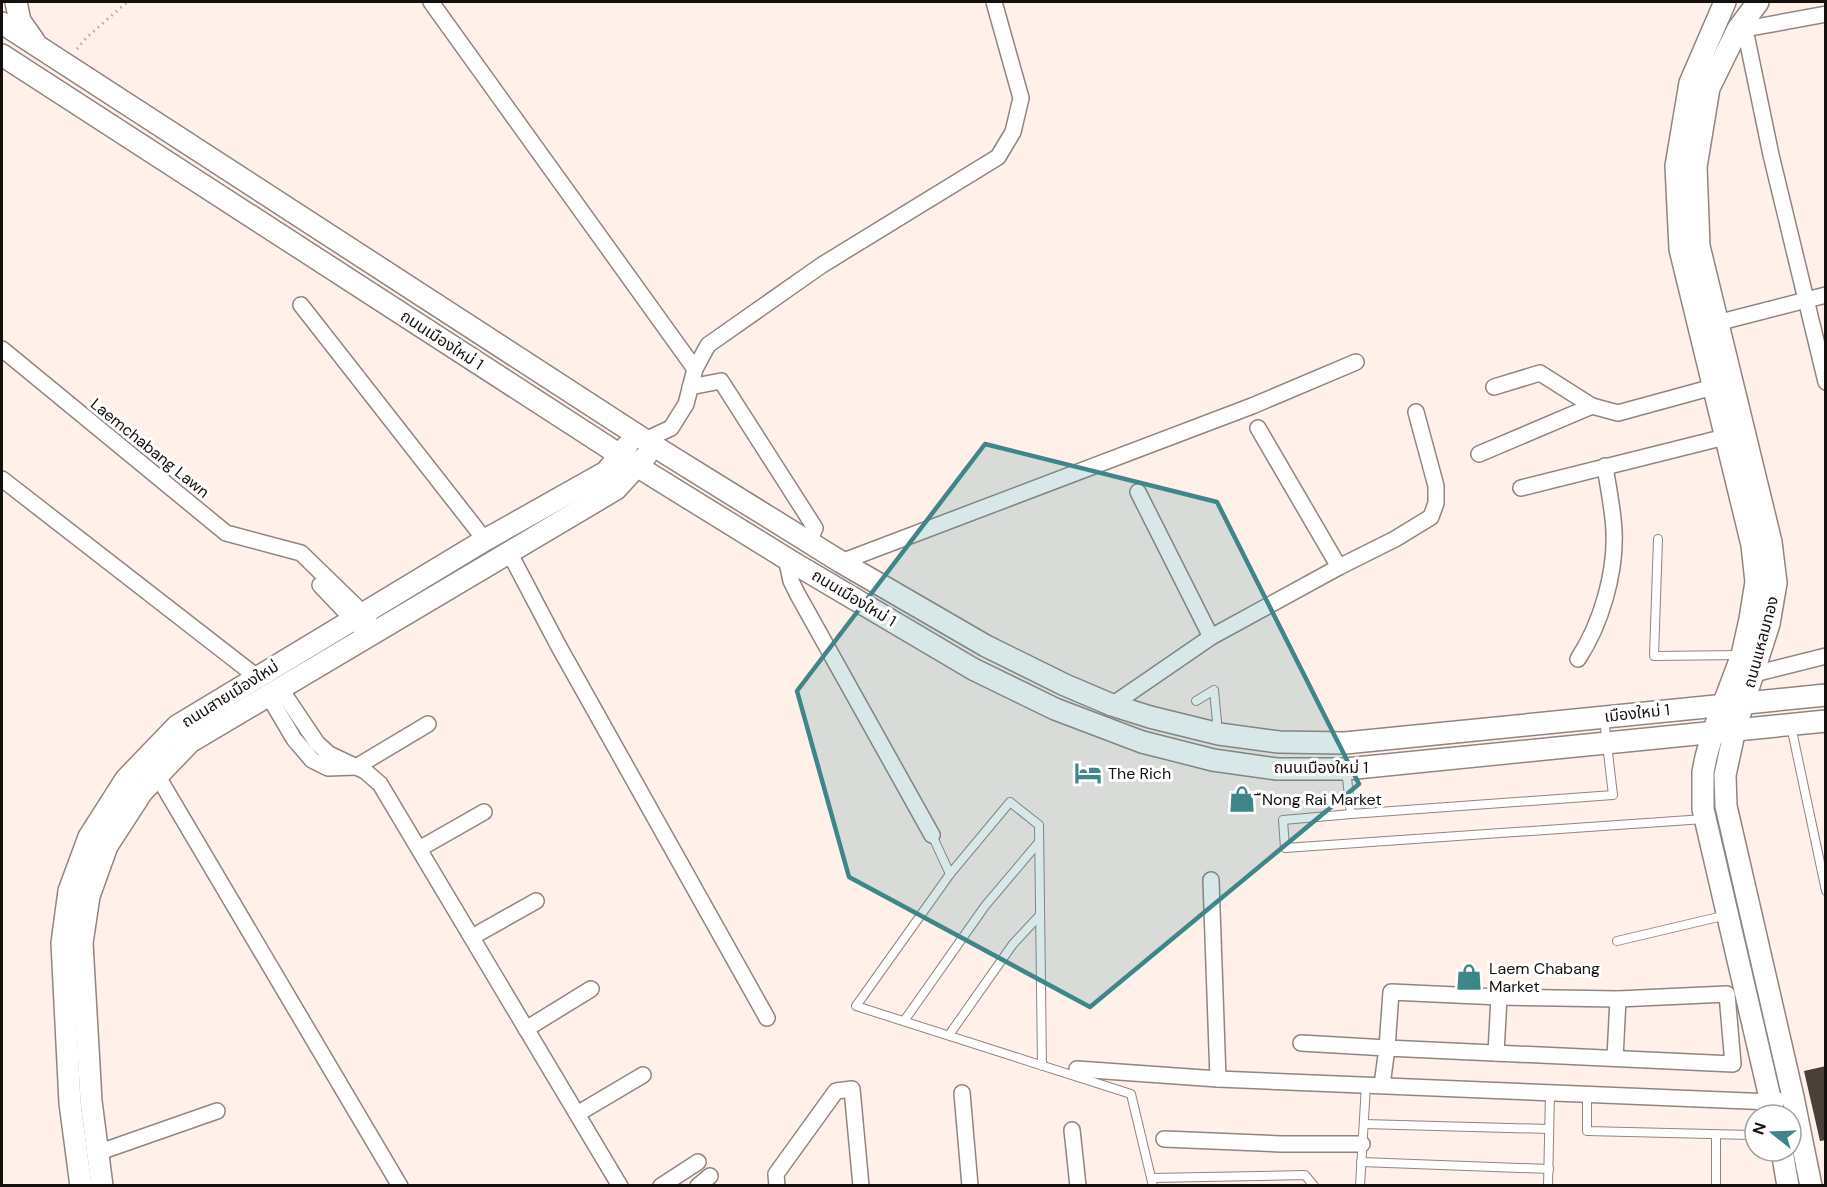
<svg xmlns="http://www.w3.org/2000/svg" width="1827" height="1187" font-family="'DM Sans','Noto Sans Thai',sans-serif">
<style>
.building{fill:#4a3f39}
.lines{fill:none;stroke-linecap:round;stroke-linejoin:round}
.lane-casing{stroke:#91857f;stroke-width:10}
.street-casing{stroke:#91857f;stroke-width:18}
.secondary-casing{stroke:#91857f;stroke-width:24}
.path{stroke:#b4a9a4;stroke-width:3;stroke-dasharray:1.5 4.5;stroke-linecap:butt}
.lane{stroke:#fff;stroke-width:8}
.street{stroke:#fff;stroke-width:15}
.secondary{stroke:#fff;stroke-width:21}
.marked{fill:#3e868a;fill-opacity:0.2;stroke:#3e868a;stroke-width:4.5;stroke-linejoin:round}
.labels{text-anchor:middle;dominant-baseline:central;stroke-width:6;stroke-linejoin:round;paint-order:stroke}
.street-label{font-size:16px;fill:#14100e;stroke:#fff}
.poi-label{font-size:16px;fill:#14100e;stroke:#fff;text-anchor:start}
</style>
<rect width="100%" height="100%" fill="#fff1ea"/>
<path class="building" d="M1826,1066V1140L1820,1141L1804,1071Z"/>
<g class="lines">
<defs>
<g id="lane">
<path d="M1658,539L1654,656L1741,655"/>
<path d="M1196,701L1214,690L1218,733"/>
<path d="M1791,726L1826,891"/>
<path d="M1346,769L1351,814L1283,820L1285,848L1704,819"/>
<path d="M1351,814L1613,795L1604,719"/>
<path d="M932,835L950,874"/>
<path d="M1617,941L1727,915"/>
<path d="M904,1021L985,906L1039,842"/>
<path d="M949,1035L1013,944L1040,915"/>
<path d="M1042,1066L1039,825L1010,802L950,874L856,1006C948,1035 1039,1065 1131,1094L1153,1186"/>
<path d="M1587,1094V1131L1751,1135"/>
<path d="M1364,1124L1549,1129"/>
<path d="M1361,1162L1549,1169"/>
<path d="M1152,1178L1305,1175L1314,1186"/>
<path d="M1360,1186L1366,1085"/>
<path d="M1548,1186L1550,1092"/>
<path d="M1716,1186V1135"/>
</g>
<g id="street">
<path d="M431,2L695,369"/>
<path d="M1738,29L1747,39L1771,155L1826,382"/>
<path d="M1738,29L1756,27L1826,14"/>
<path d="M301,305L485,540"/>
<path d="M1709,325L1826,295"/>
<path d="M2,349L226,533L301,553L369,619"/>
<path d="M690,387L721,381L815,528L809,542"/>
<path d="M1494,387L1540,373L1592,406"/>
<path d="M1258,428L1339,567"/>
<path d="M645,440L671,428L686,404L695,369L708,345L822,265L998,157L1013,132L1021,98L994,2"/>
<path d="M1479,454L1592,406L1618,413L1713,387"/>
<path d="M2,479L257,677"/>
<path d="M1521,488L1725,437"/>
<path d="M1138,492L1211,637"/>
<path d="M509,552L558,645L767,1018"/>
<path d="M786,558L791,581L798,595L932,835"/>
<path d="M841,562L1252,406L1356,362"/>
<path d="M320,585L360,627"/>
<path d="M1578,659C1601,624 1616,573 1614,531C1613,509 1608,487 1605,466"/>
<path d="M1754,674L1826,656"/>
<path d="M280,688L317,743L329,754L365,771L380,784L620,1186"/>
<path d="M268,695L294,739L312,760L328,768L356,767L428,724"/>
<path d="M1112,705L1211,637L1339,567L1395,539L1431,517L1436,503V486L1416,412"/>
<path d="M154,770L400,1186"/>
<path d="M419,849L484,812"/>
<path d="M1211,880L1218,1079"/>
<path d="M472,937L536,901"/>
<path d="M526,1029L591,989"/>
<path d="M1301,1043L1387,1048L1391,992L1499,997L1618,999L1727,994L1733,1064L1387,1048L1382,1085"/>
<path d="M1496,1053L1499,997"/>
<path d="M1615,1058L1618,999"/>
<path d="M1077,1069L1218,1079L1772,1102L1778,1100"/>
<path d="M962,1093L970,1186"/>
<path d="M577,1114L643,1075"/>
<path d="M1072,1130L1078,1186"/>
<path d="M1164,1139L1281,1144H1362"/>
<path d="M97,1153L217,1111"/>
<path d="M661,1186L698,1162"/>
<path d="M698,1186L710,1176"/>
<path d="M777,1186L776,1174L836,1091L852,1089L861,1186"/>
</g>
<g id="secondary">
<path d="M16,2L20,21L34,41"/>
<path d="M1725,2L1690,83L1676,166L1680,249L1752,545L1756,582L1750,619L1742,655L1713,732L1706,757L1703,772V809L1774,1115"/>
<path d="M1758,2L1738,29L1709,88L1696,167L1699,246L1771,542L1776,583L1769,624L1735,729L1725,775L1726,806L1793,1097L1811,1186"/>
<path d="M2,23L654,446L841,562L986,646L1065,685L1112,705L1150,717L1219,734L1279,742L1345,743L1826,695"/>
<path d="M2,55L640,468L792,562L973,669L1055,709L1142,742L1213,760L1277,769H1346L1826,721"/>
<path d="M1782,1151L1788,1186"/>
<path d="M81,1186L70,1103L62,943L69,891L89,837L126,779L177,726L485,540L606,472L627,446"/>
<path d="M102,1186L91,1101L82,943L89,896L107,846L142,792L190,742L616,489L646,456"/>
</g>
</defs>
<use href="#lane" class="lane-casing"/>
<use href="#street" class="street-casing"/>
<use href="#secondary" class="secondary-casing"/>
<path class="path" d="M77,49L86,38L127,2"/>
<use href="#lane" class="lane"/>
<use href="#street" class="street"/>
<use href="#secondary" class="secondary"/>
</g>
<path class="marked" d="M985,444L1217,502L1359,784L1090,1007L849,877L797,691Z"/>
<defs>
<symbol id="hotel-bare" viewBox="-9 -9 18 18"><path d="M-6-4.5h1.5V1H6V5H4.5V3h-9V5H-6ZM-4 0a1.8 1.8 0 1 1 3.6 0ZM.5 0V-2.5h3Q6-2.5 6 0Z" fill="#3e868a" stroke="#fff" stroke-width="2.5" paint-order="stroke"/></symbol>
<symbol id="shop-bare" viewBox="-9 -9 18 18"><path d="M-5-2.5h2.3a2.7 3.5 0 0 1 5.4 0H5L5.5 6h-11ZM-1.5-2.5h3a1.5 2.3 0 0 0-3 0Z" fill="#3e868a" stroke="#fff" stroke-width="2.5" paint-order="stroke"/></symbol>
</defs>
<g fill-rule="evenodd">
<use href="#hotel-bare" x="1069" y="754" width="38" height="38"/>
<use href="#shop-bare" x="1223" y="780" width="38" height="38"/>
<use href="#shop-bare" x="1450" y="958" width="38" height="38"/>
</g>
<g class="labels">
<g class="street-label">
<text transform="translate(442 340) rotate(33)">ถนนเมืองใหม่ 1</text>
<text transform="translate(150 448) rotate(39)">Laemchabang Lawn</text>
<text transform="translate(854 598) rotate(31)">ถนนเมืองใหม่ 1</text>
<text transform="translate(1761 642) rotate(-75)">ถนนแหลมทอง</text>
<text transform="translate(230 694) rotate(-32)">ถนนสายเมืองใหม่</text>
<text transform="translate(1637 713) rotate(-6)">เมืองใหม่ 1</text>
<text x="1321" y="767">ถนนเมืองใหม่ 1</text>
</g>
<g class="poi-label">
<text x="1108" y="773">The Rich</text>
<text x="1262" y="799">ืNong Rai Market</text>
<text x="1489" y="968">Laem Chabang<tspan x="1489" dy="18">Market</tspan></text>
</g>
</g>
<rect width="1827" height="1187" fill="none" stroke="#14100e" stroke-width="6"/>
<g transform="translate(1773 1133) rotate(288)"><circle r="28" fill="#ffffff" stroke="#a19f9f" stroke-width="1.5"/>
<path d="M0-4.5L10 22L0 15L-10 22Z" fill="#3e868a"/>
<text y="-9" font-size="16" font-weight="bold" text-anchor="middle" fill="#14100e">N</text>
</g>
</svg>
